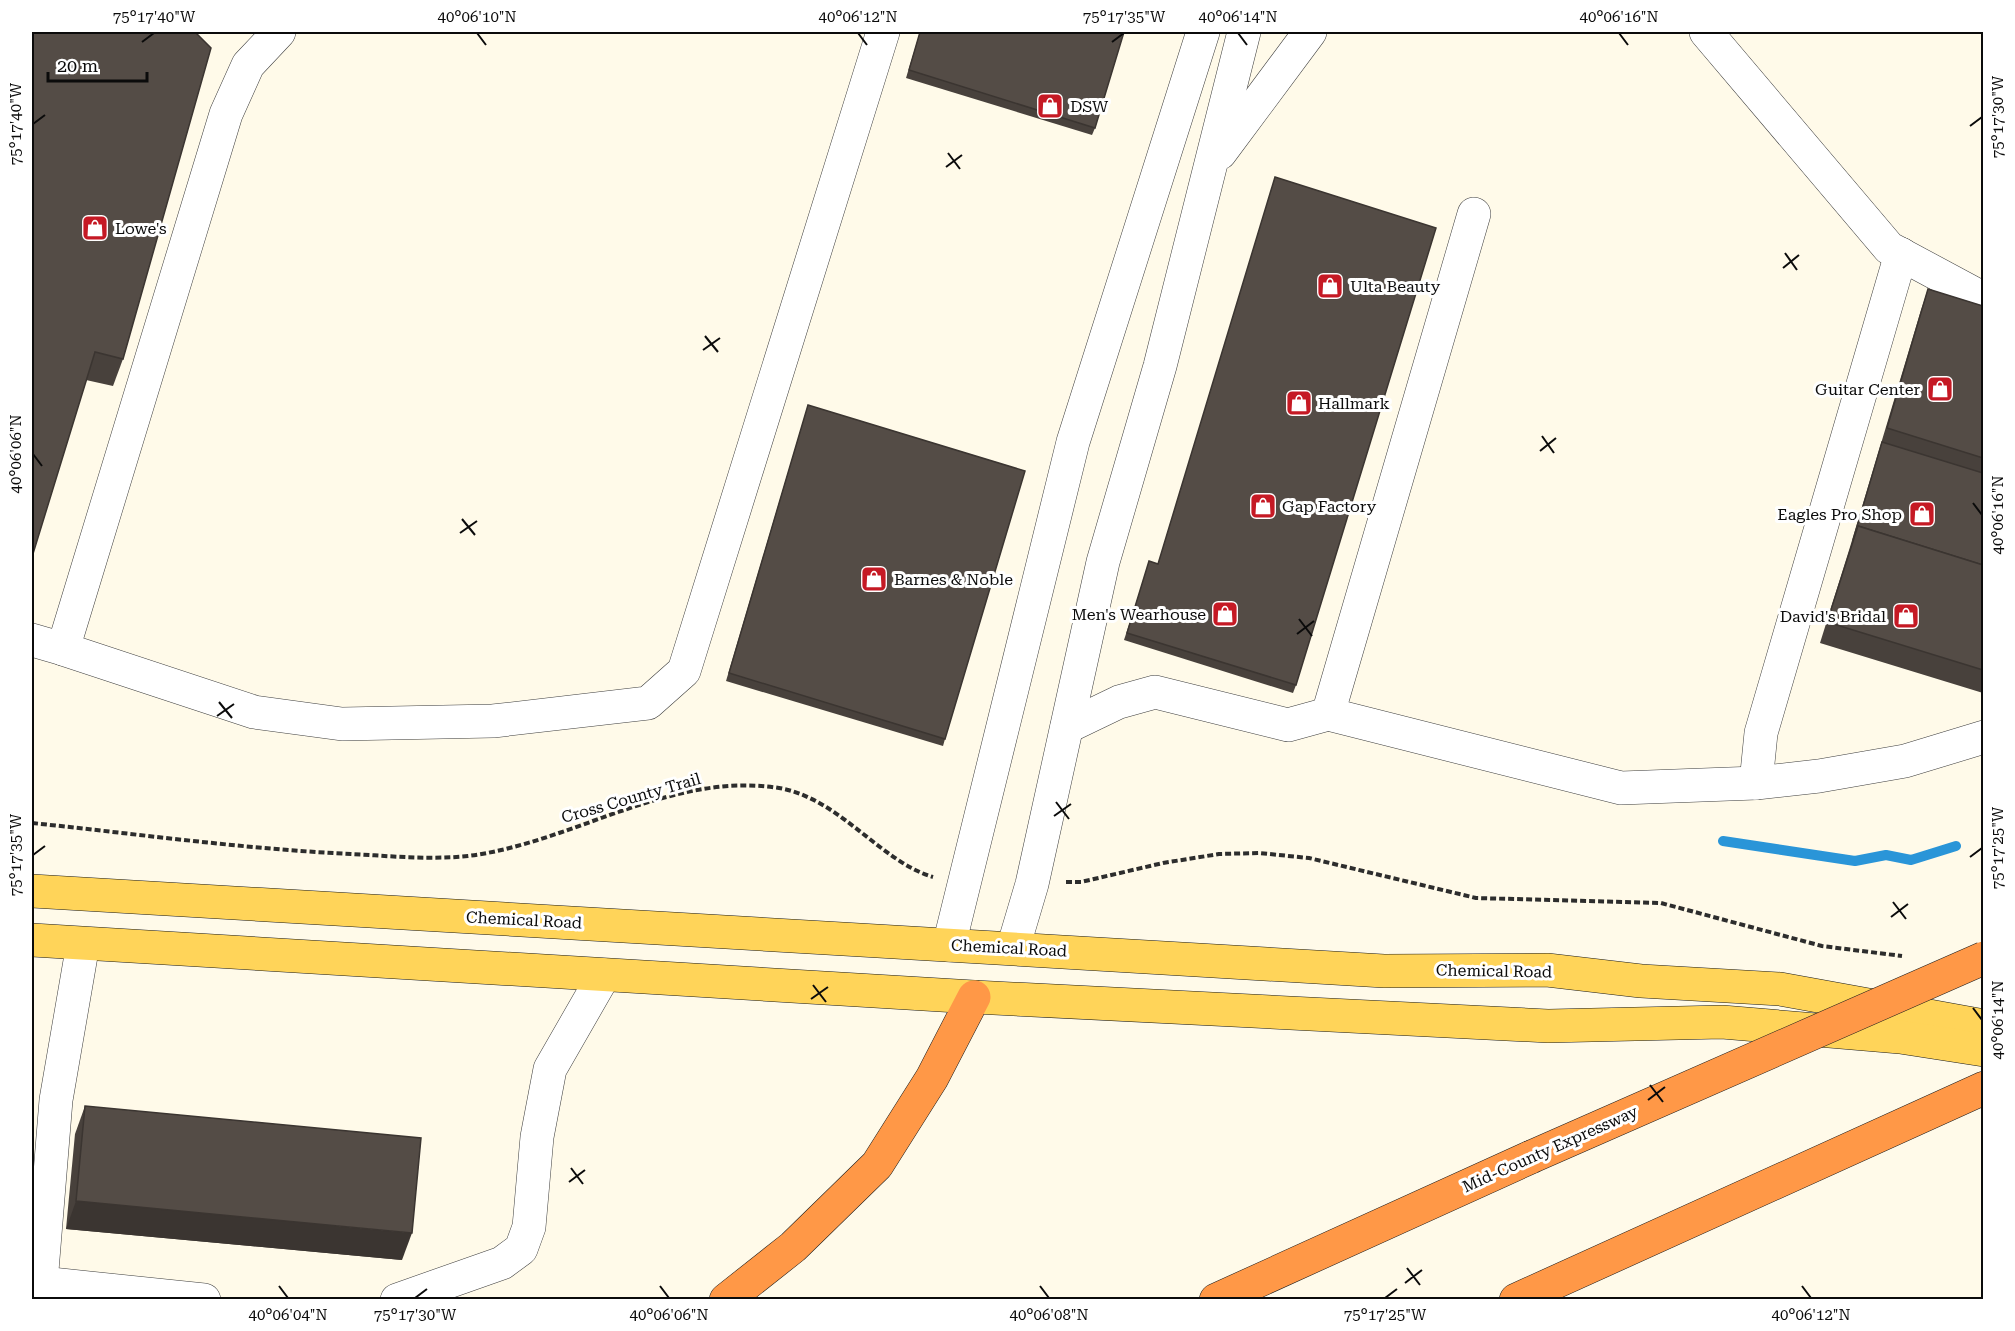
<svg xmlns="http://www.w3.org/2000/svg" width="2015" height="1331" font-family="'Roboto Serif',serif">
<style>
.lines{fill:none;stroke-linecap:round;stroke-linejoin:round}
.stream{stroke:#2a95d8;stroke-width:10}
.minor-casing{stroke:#3e3e3e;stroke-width:34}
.major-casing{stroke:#1c1c1c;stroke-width:34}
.highway-casing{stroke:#1c1c1c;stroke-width:34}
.path{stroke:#2d2d2d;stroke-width:4;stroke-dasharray:6 3;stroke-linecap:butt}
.minor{stroke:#fff;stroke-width:33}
.major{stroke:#ffd459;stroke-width:33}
.highway{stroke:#ff9847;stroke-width:33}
.highway-bridge-casing{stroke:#1c1c1c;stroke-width:34;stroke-linecap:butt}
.highway-bridge{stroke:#ff9847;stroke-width:33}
.wall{fill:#48413c}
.shaded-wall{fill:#3b3531}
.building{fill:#544c46;stroke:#3b3531;stroke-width:1.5}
.ticks{fill:none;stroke:#0b0b0b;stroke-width:2}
.labels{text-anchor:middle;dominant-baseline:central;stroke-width:6;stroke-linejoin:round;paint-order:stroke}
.poi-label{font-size:16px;fill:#0b0b0b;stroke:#fff;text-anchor:start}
.street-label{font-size:16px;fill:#0b0b0b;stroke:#fff}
.neatline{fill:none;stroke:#0b0b0b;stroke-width:2}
.ticks-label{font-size:15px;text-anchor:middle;fill:#0b0b0b}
</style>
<rect width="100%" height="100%" fill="#fffae9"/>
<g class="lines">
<path class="stream" d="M1723,841L1855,861L1886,855L1911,860L1956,846"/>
<defs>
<g id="minor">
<path d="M279,32L248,65L226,114L63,649L254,712L342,724L493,721L648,703L684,671L883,32"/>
<path d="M1706,32L1889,248L1984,299"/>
<path d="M1220,153L1310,32"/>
<path d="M1474,214L1328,714L1621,788L1756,783L1819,776L1905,761L1984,737"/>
<path d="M32,640L63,649"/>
<path d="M1067,727L1119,702L1155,692L1288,725L1328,714"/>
<path d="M1756,783L1761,733L1901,254"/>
<path d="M949,945L1073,442L1203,32"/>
<path d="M1013,948L1032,884L1103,562L1160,366L1244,32"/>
<path d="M32,1282L204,1300"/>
<path d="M41,1283L56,1100L83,944"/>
<path d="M397,1300L502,1263L521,1249L529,1227L537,1137L550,1069L604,975"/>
</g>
<g id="major">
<path d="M32,891L1384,971L1547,970L1641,981L1780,989L1984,1026"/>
<path d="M32,940L974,997L1548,1026L1722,1022L1900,1037L1984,1050"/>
</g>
<g id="highway">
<path d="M726,1300L793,1247L877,1165L932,1078L974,997"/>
<path d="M1216,1300L1531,1157"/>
<path d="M1516,1300L1984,1088"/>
</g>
</defs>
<use href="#minor" class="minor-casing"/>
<use href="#major" class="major-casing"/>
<use href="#highway" class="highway-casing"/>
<g class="path">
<path d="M32,823C138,834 244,849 351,854C390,856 429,860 468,856C573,843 670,771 779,788C839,798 881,862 933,877"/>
<path d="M1066,882H1081L1163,863L1219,854L1259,853L1309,858L1476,898L1661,903L1822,946L1902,956"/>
</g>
<use href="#minor" class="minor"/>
<use href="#major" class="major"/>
<use href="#highway" class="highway"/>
<defs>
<path id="highway-bridge" d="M1531,1157L1984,958"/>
</defs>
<use href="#highway-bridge" class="highway-bridge-casing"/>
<use href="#highway-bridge" class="highway-bridge"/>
</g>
<g class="wall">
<path d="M194,32L123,359L113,386L86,380Z"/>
<path d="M920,32L1095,128L1092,135L906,78Z"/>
<path d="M1928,289L1983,306V693L1820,643L1850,547L1921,310Z"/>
<path d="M808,405L945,739L943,746L726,681Z"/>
<path d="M1158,564L1296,685L1293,693L1124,640L1147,569Z"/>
<path d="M85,1106L402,1260L66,1229L75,1134Z"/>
</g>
<path class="shaded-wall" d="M76,1201L412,1233L402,1260L66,1229Z"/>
<g class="building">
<path d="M32,32H195L211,48L123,359L95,352L32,557Z"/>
<path d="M920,32H1124L1095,128L909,70Z"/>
<path d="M1275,177L1436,228L1296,685L1127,633L1149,561L1158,564Z"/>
<path d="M1928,289L1983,306V458L1887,428Z"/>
<path d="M808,405L1025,471L945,739L729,673Z"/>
<path d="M1882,442L1983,473V565L1858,526L1853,540Z"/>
<path d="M1858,526L1983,565V670L1827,622Z"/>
<path d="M85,1106L421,1138L412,1233L76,1201Z"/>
</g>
<path class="ticks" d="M477,33L486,45M858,33L867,45M1238,33L1247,45M1619,33L1628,45M142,42L154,33M1112,42L1124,33M33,124L45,115M1970,126L1982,117M948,153L960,169M946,167L962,155M1785,253L1797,270M1783,268L1799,255M705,336L718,352M703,350L720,338M1542,436L1554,453M1540,451L1556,438M33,454L42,466M1973,503L1982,515M462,519L475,535M460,533L477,521M1299,619L1312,636M1297,634L1314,621M219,702L232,718M217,716L234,704M1056,802L1069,819M1054,816L1071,804M33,855L45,846M1970,857L1982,848M1893,902L1906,919M1891,917L1908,904M813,985L826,1002M811,999L828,987M1973,1008L1982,1020M1650,1085L1663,1102M1648,1100L1665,1087M571,1168L583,1184M569,1182L585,1170M1407,1268L1420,1285M1405,1283L1422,1270M279,1286L288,1298M660,1286L669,1298M1040,1286L1049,1298M1802,1286L1811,1298M415,1298L427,1289M1385,1298L1397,1289"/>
<defs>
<symbol id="shop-square" viewBox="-11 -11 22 22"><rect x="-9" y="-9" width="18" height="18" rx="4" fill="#c51924" stroke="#fff"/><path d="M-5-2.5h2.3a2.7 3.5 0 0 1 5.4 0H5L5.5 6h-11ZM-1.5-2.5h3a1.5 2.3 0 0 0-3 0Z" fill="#fff"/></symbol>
</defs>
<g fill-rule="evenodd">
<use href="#shop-square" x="1035" y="91" width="30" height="30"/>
<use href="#shop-square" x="80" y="213" width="30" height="30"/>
<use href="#shop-square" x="1315" y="271" width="30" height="30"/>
<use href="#shop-square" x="1925" y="374" width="30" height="30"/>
<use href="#shop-square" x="1284" y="388" width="30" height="30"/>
<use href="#shop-square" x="1248" y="491" width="30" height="30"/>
<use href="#shop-square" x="1907" y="499" width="30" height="30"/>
<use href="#shop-square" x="859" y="564" width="30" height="30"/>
<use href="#shop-square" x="1210" y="599" width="30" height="30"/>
<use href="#shop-square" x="1891" y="601" width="30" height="30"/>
</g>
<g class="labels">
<g class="poi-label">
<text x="1070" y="106">DSW</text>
<text x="115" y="228">Lowe's</text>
<text x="1350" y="286">Ulta Beauty</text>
<text x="1920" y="389" text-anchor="end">Guitar Center</text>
<text x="1318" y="403">Hallmark</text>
<text x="1282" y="506">Gap Factory</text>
<text x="1902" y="514" text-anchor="end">Eagles Pro Shop</text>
<text x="894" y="579">Barnes &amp; Noble</text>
<text x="1206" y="614" text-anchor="end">Men's Wearhouse</text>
<text x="1886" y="616" text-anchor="end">David's Bridal</text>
</g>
<g class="street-label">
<text transform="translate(631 798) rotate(-16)">Cross County Trail</text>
<text transform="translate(524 920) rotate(3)">Chemical Road</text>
<text transform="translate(1009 948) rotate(3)">Chemical Road</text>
<text transform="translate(1494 971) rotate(1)">Chemical Road</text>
<text transform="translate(1550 1149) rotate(-24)">Mid-County Expressway</text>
</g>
</g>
<rect width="2015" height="1331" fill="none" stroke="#ffffff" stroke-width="66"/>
<path d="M48 72v9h99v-9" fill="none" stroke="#0b0b0b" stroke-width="3"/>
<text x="57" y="72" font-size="18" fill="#0b0b0b" stroke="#ffffff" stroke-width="4.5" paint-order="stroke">20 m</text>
<rect x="33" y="33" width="1949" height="1265" class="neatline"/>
<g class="ticks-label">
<text x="154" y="22">75°17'40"W</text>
<text x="477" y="22">40°06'10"N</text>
<text x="858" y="22">40°06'12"N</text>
<text x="1124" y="22">75°17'35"W</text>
<text x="1238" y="22">40°06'14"N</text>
<text x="1619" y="22">40°06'16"N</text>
<text transform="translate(1998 117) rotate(-90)" y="5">75°17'30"W</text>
<text transform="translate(16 124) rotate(-90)" y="5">75°17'40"W</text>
<text transform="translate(16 454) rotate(-90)" y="5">40°06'06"N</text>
<text transform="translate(1998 515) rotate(-90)" y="5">40°06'16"N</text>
<text transform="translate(1998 848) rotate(-90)" y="5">75°17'25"W</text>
<text transform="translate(16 855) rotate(-90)" y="5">75°17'35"W</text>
<text transform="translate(1998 1020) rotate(-90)" y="5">40°06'14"N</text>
<text x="288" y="1320">40°06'04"N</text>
<text x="415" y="1320">75°17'30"W</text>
<text x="669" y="1320">40°06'06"N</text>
<text x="1049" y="1320">40°06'08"N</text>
<text x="1385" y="1320">75°17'25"W</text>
<text x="1811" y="1320">40°06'12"N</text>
</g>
</svg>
